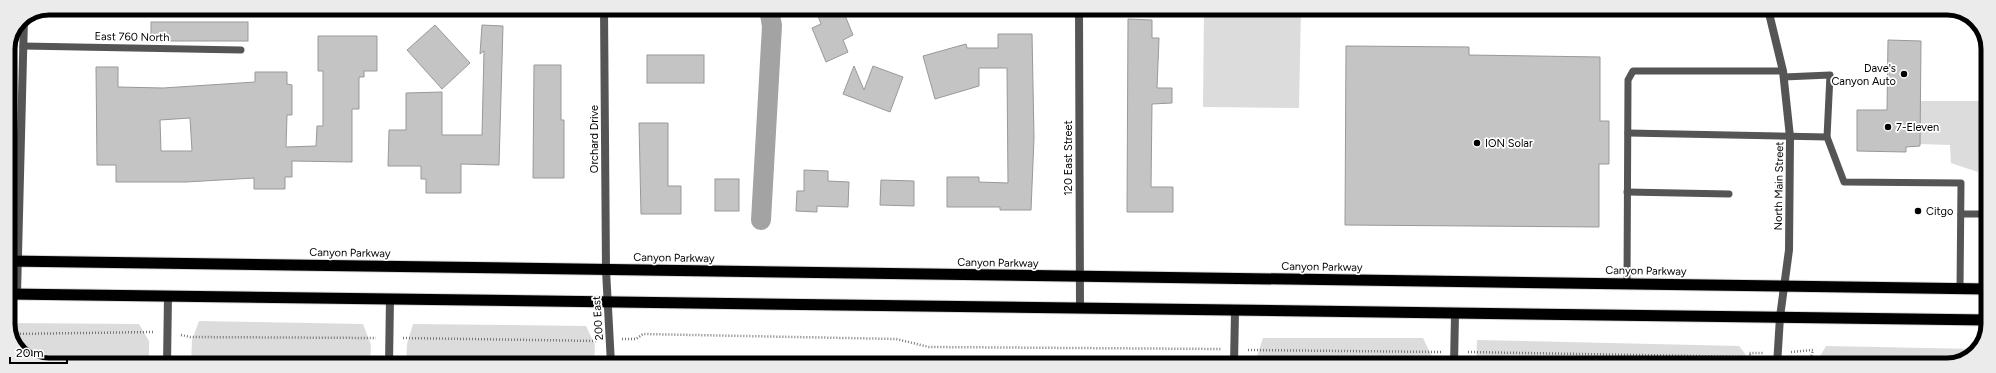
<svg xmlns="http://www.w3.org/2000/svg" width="1996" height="373" font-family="Figtree,sans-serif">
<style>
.green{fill:#dcdcdc}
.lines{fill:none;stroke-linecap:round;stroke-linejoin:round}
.canal{stroke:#a3a3a3;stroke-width:20}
.building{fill:#c4c4c4;stroke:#999;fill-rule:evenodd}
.trunk-casing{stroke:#dbdbdb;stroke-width:13}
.path{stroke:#777;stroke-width:2.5;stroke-dasharray:1 2;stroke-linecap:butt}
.service{stroke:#555;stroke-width:7}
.minor{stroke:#555;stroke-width:8}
.tertiary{stroke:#555;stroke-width:8}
.trunk{stroke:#000;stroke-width:11}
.poi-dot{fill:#000;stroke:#fff;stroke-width:1.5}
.labels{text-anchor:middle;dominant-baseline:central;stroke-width:3.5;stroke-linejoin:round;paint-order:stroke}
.street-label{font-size:11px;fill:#000;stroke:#fff}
.poi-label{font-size:11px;fill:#000;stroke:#fff;text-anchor:start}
.rim{fill:none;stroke:#000;stroke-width:5}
</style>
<rect width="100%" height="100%" fill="#fff"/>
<g class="green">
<path d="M1204,8H1301L1299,108L1203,107Z"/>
<path d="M1920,101H1981L1978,172L1951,163L1950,145L1920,144Z"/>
<path d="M199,321L363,324L371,345L370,364H191L192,340Z"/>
<path d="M8,323L139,324L149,341V364H41L18,351L8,329Z"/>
<path d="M413,324L586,326L595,345L594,364H406L407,344Z"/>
<path d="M1263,338H1423L1433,359V365L1256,364L1257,356Z"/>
<path d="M1477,340L1739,346L1754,365H1476Z"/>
<path d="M1826,346L1977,349L1974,355L1947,365H1815Z"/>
</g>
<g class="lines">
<path class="canal" d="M761,220L772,26L769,8"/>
</g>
<g class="building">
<path d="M835,8H842L853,35L843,40L848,52L826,62L812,28L821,24L818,16Z"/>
<path d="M1128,19L1152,20V38H1159L1157,88H1172V103L1152,104L1151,187H1173V212H1127Z"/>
<rect x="151" y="22" width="97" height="19"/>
<path d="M435,25L470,63L442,89L407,50Z"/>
<path d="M482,25L503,26L499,165L461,164V193H426V179H421V166H388L389,130H406V93L442,92V135H482L484,51L480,54Z"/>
<path d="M998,34H1032L1034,138L1031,210H1000V207H947V177H979V182L1008,183L1007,68H979V86L935,99L923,56L966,44L967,48H998Z"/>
<path d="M318,36H377V71H364V77H359V109H352V162L292,161V177H285V189H254V178L186,182H116V165H97L96,67H118V87L163,88L255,82V72H287V84L292,85V115H287L286,147L316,146L317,126H323V71H318ZM190,118L192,151H161L160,120Z"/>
<path d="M1888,40L1921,41L1920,146L1906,147V152L1857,151V110H1887Z"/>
<path d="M1346,46L1469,47V55L1600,57V121H1609V164H1599V227L1345,225Z"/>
<rect x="647" y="55" width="57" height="28"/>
<path d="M534,65H561V120H564V178H533Z"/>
<path d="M854,66L864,90L873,66L903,77L890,112L843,94Z"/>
<path d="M639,123H668V186H681V214H641Z"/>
<path d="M804,170L828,171V181L849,182L848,207L817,206V212L796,211L797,191H804Z"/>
<rect x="715" y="179" width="24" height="32"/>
<path d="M881,180L914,181V206L880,205Z"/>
</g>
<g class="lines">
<defs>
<g id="trunk">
<path d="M8,261L1987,289"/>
<path d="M8,294L1987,320"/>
</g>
</defs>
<use href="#trunk" class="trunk-casing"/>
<g class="path">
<path d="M11,334L154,332"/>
<path d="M181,335L190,337L376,338"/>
<path d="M403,338L598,341"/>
<path d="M622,339H636L643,334L896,339L929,347L1221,349"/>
<path d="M1248,350L1441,352"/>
<path d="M1468,352L1751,357L1749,353H1764"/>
<path d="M1791,352L1813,350L1811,357L1886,365"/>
</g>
<g class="service">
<path d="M23,46L241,50"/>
<path d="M1784,77L1830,75L1827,137"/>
<path d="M1628,133L1827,137L1844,182L1961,183L1960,289"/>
<path d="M1627,192L1729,194"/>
<path d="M1961,214H1987"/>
<path d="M1987,214L1988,159"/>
<path d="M1627,284L1628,80L1633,71H1783"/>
</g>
<g class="minor">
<path d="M604,8L606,270L611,364"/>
<path d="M1079,8L1080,308"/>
<path d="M17,294L24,18"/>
<path d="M167,364L168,296"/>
<path d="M389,364L390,298"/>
<path d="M1234,365L1235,311"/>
<path d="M1454,365L1455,314"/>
</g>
<path class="tertiary" d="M1768,9L1783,71L1790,137L1789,250L1780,317L1777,365"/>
<use href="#trunk" class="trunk"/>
</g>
<g class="poi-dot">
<circle cx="1904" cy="74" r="4"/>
<circle cx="1888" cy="127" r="4"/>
<circle cx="1477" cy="143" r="4"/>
<circle cx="1918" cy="211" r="4"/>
</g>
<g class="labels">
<g class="street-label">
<text transform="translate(132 37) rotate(1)">East 760 North</text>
<text transform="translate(594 139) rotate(-90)">Orchard Drive</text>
<text transform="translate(1068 158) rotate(-90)">120 East Street</text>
<text transform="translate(1779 186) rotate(-89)">North Main Street</text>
<text transform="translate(350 253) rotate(1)">Canyon Parkway</text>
<text transform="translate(674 258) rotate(1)">Canyon Parkway</text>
<text transform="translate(998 263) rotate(1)">Canyon Parkway</text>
<text transform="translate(1322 267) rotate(1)">Canyon Parkway</text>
<text transform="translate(1646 271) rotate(1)">Canyon Parkway</text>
<text transform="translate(598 318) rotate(-94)">200 East</text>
</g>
<g class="poi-label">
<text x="1896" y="68" text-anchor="end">Dave's<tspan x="1896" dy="13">Canyon Auto</tspan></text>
<text x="1896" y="127">7-Eleven</text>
<text x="1485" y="143">ION Solar</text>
<text x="1926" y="211">Citgo</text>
</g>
</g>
<path d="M0 0H1996V373H0ZM49 15H1947A34 34 0 0 1 1981 49V324A34 34 0 0 1 1947 358H49A34 34 0 0 1 15 324V49A34 34 0 0 1 49 15Z" fill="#ebebeb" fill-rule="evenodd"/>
<path class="rim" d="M49 15H1947A34 34 0 0 1 1981 49V324A34 34 0 0 1 1947 358H49A34 34 0 0 1 15 324V49A34 34 0 0 1 49 15Z"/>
<path d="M10 357v6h57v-6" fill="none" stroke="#000000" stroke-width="2"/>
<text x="16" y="357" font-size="12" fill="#000000" stroke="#ffffff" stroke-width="3" paint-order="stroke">20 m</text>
</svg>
